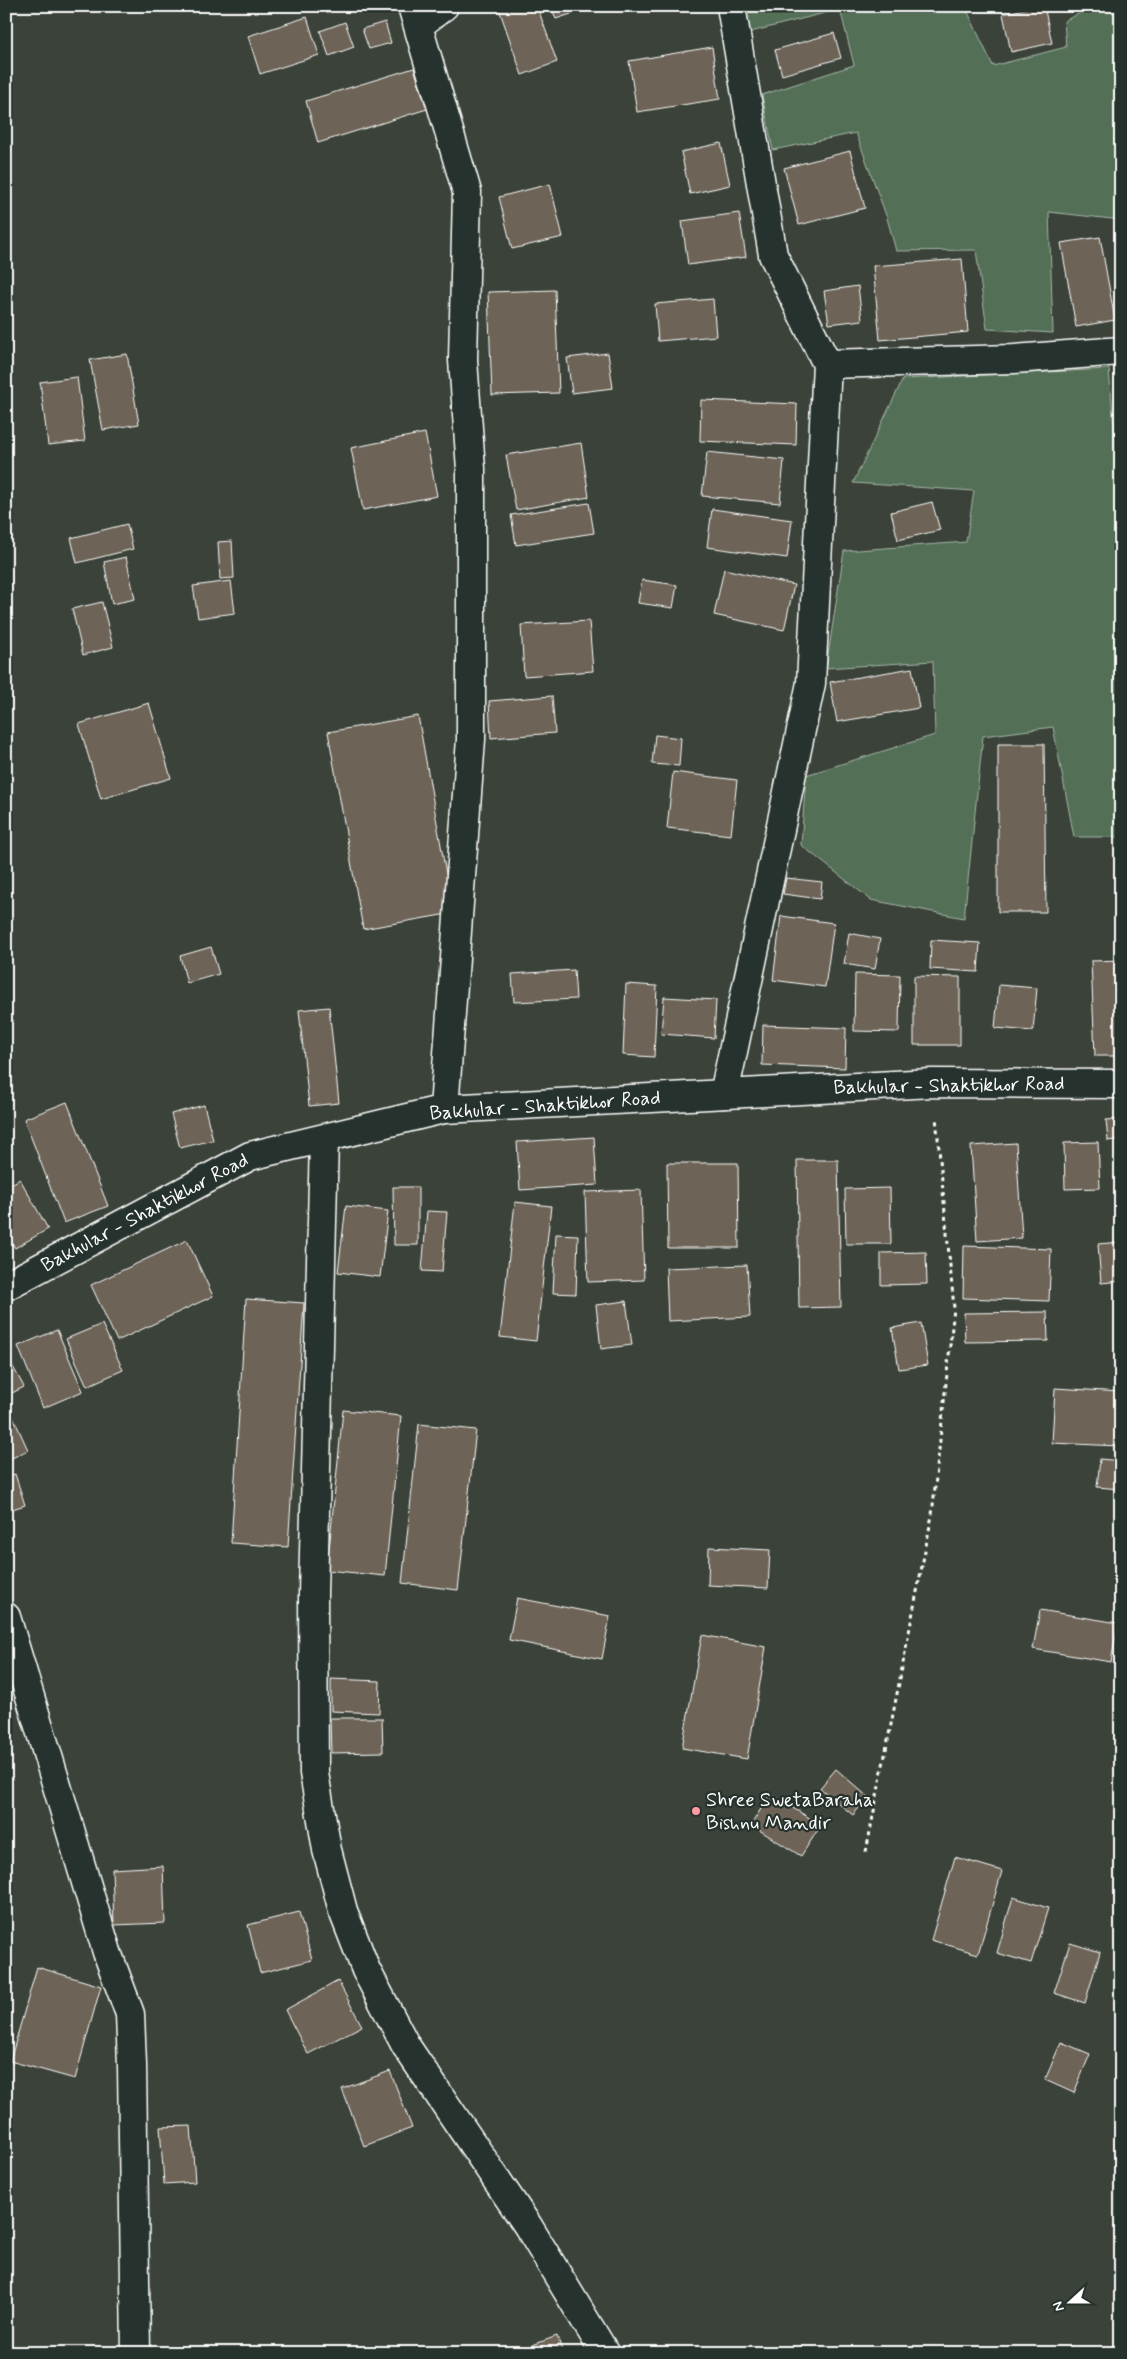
<svg xmlns="http://www.w3.org/2000/svg" width="1127" height="2359" font-family="Mynerve,sans-serif">
<style>
.green{fill:#526f56;stroke:#a8b7aa}
.building{fill:#6d6456;stroke:#fff}
.lines{fill:none;stroke-linecap:round;stroke-linejoin:round}
.minor-casing{stroke:#fff;stroke-width:31}
.tertiary-casing{stroke:#fff;stroke-width:31}
.path{stroke:#fff;stroke-width:3;stroke-dasharray:4 4;stroke-linecap:butt}
.minor{stroke:#26332d;stroke-width:28}
.tertiary{stroke:#26332d;stroke-width:28}
.poi-dot{fill:#ff9aa2;stroke:#26332d;stroke-width:2}
.labels{text-anchor:middle;dominant-baseline:central;stroke-width:4.5;stroke-linejoin:round;paint-order:stroke}
.street-label{font-size:20px;fill:#fff;stroke:#26332d}
.poi-label{font-size:20px;fill:#fff;stroke:#26332d;text-anchor:start}
</style>
<rect width="100%" height="100%" fill="#3b4239"/>
<filter id="ink" filterUnits="userSpaceOnUse"><feTurbulence type="fractalNoise" baseFrequency=".02" numOctaves="2"/><feDisplacementMap in="SourceGraphic" scale="10" xChannelSelector="R" yChannelSelector="G"/><feConvolveMatrix kernelMatrix="1 2 1 2 8 2 1 2 1" color-interpolation-filters="sRGB"/></filter>
<g filter="url(#ink)">
<g class="green">
<path d="M744,6H965L993,66L1066,47L1064,21L1094,6H1121V220L1049,212L1053,333L987,329L976,250L896,251L887,218L856,133L773,150L762,95L854,65L840,9L747,33Z"/>
<path d="M1109,369L1121,508V837H1074L1053,727L983,736L964,918L871,900L801,845L806,775L935,735L933,661L826,668L844,551L966,542L974,491L853,483L903,379Z"/>
</g>
<g class="building">
<path d="M498,6H537L557,62L522,75Z"/>
<path d="M551,6H575L577,12L556,19Z"/>
<path d="M1037,6H1044L1052,43L1011,52L1003,14Z"/>
<path d="M307,17L319,55L260,74L248,36Z"/>
<path d="M345,22L354,47L329,56L320,31Z"/>
<path d="M385,22L391,43L369,49L362,29Z"/>
<path d="M834,33L841,58L782,75L775,50Z"/>
<path d="M712,47L720,99L637,112L629,61Z"/>
<path d="M414,68L427,109L318,143L306,101Z"/>
<path d="M721,143L730,185L690,194L681,152Z"/>
<path d="M850,151L865,208L799,225L784,168Z"/>
<path d="M550,184L563,237L512,249L499,197Z"/>
<path d="M739,213L746,257L688,265L682,221Z"/>
<path d="M1100,237L1115,320L1076,327L1061,243Z"/>
<path d="M962,259L968,332L880,340L873,266Z"/>
<path d="M858,286L862,320L829,324L824,291Z"/>
<path d="M555,290L559,393L492,395L488,292Z"/>
<path d="M713,299L716,336L658,341L655,304Z"/>
<path d="M608,353L613,388L572,393L567,358Z"/>
<path d="M127,354L139,424L103,430L90,360Z"/>
<path d="M77,377L85,441L48,445L40,382Z"/>
<path d="M701,400L797,404L796,445L700,441Z"/>
<path d="M425,433L437,496L363,510L351,448Z"/>
<path d="M581,443L589,497L516,510L506,455Z"/>
<path d="M707,452L784,460L780,503L702,496Z"/>
<path d="M932,502L940,530L898,540L891,512Z"/>
<path d="M589,503L594,533L516,545L511,515Z"/>
<path d="M712,509L792,520L787,558L707,547Z"/>
<path d="M127,524L133,549L77,563L71,538Z"/>
<path d="M232,541L234,578L220,579L218,542Z"/>
<path d="M126,557L135,599L112,604L104,562Z"/>
<path d="M724,569L794,585L784,630L714,615Z"/>
<path d="M642,580L677,585L673,608L638,603Z"/>
<path d="M231,581L235,613L198,618L193,586Z"/>
<path d="M102,602L113,647L83,655L72,609Z"/>
<path d="M589,621L593,671L524,676L521,625Z"/>
<path d="M912,668L919,708L837,722L830,682Z"/>
<path d="M552,696L555,733L491,738L489,701Z"/>
<path d="M149,703L171,778L101,799L79,724Z"/>
<path d="M418,716L453,913L363,929L328,732Z"/>
<path d="M655,735L681,738L679,766L652,764Z"/>
<path d="M998,744H1044L1046,912H998Z"/>
<path d="M673,772L737,780L731,835L667,828Z"/>
<path d="M786,878L822,882L820,899L783,894Z"/>
<path d="M781,916L834,923L825,987L773,980Z"/>
<path d="M849,933L880,939L875,969L844,964Z"/>
<path d="M931,940L980,943L978,972L930,969Z"/>
<path d="M211,947L219,974L187,983L180,956Z"/>
<path d="M1121,960V1056H1095L1091,961Z"/>
<path d="M574,970L576,999L514,1002L512,974Z"/>
<path d="M855,974L900,975L899,1032L854,1031Z"/>
<path d="M914,976L960,977V1045H914Z"/>
<path d="M626,984L657,986L654,1057L623,1055Z"/>
<path d="M999,985L1037,988L1033,1031L995,1028Z"/>
<path d="M664,997L716,1000L714,1038L661,1034Z"/>
<path d="M329,1007L339,1103L309,1106L299,1010Z"/>
<path d="M763,1025L846,1028L845,1068L762,1065Z"/>
<path d="M67,1102L108,1206L64,1223L24,1119Z"/>
<path d="M204,1105L213,1140L180,1148L171,1114Z"/>
<path d="M1121,1119V1139L1108,1141L1106,1120Z"/>
<path d="M594,1137L597,1185L520,1190L517,1142Z"/>
<path d="M1098,1142L1100,1188L1065,1189L1064,1143Z"/>
<path d="M1016,1143L1022,1238L977,1241L971,1146Z"/>
<path d="M797,1160H838L841,1307L799,1308Z"/>
<path d="M667,1163H738L739,1248H668Z"/>
<path d="M20,1179L48,1229L15,1248L6,1233V1187Z"/>
<path d="M393,1187H418V1245H394Z"/>
<path d="M890,1188L891,1244H846L845,1189Z"/>
<path d="M641,1190L644,1280L588,1282L585,1192Z"/>
<path d="M515,1202L551,1206L536,1341L500,1337Z"/>
<path d="M346,1206L388,1211L380,1277L338,1272Z"/>
<path d="M427,1211L447,1212L442,1272L422,1271Z"/>
<path d="M556,1234L578,1235L576,1294L553,1293Z"/>
<path d="M187,1240L213,1296L117,1341L91,1285Z"/>
<path d="M1121,1242V1281L1101,1283L1098,1244Z"/>
<path d="M964,1246L1051,1249L1049,1301L963,1298Z"/>
<path d="M926,1252L927,1284L881,1285V1253Z"/>
<path d="M747,1265L750,1317L668,1321L666,1268Z"/>
<path d="M246,1299L304,1303L288,1547L231,1543Z"/>
<path d="M626,1301L632,1345L601,1349L596,1305Z"/>
<path d="M1047,1312L1048,1341L965,1342L964,1313Z"/>
<path d="M921,1323L928,1365L899,1369L892,1328Z"/>
<path d="M102,1324L123,1370L87,1386L66,1339Z"/>
<path d="M57,1330L83,1391L43,1408L18,1346Z"/>
<path d="M6,1354L24,1387L6,1396Z"/>
<path d="M1055,1388L1121,1392L1119,1446L1052,1443Z"/>
<path d="M10,1410L28,1450L6,1461V1411Z"/>
<path d="M343,1410L401,1416L385,1576L327,1570Z"/>
<path d="M419,1424L476,1430L458,1590L402,1583Z"/>
<path d="M1100,1459L1121,1461L1120,1489L1097,1487Z"/>
<path d="M15,1474L25,1505L6,1511V1477Z"/>
<path d="M709,1547L770,1550L768,1588L708,1585Z"/>
<path d="M517,1598L610,1616L602,1659L509,1640Z"/>
<path d="M1040,1610L1118,1623L1111,1662L1033,1649Z"/>
<path d="M702,1635L766,1647L747,1759L682,1748Z"/>
<path d="M331,1679L380,1681L379,1713L331,1711Z"/>
<path d="M330,1718H382L383,1752L331,1753Z"/>
<path d="M836,1769L868,1797L853,1815L820,1788Z"/>
<path d="M770,1794L821,1825L801,1856L751,1825Z"/>
<path d="M955,1857L1002,1871L978,1954L931,1940Z"/>
<path d="M163,1866L165,1923L114,1925L112,1869Z"/>
<path d="M1013,1897L1048,1908L1031,1963L997,1953Z"/>
<path d="M299,1912L312,1960L260,1973L248,1925Z"/>
<path d="M1070,1943L1100,1952L1085,2003L1054,1993Z"/>
<path d="M37,1967L101,1986L75,2079L10,2061Z"/>
<path d="M338,1981L362,2026L308,2054L285,2010Z"/>
<path d="M1061,2042L1090,2054L1074,2093L1045,2080Z"/>
<path d="M390,2071L412,2128L364,2146L342,2089Z"/>
<path d="M191,2126L195,2182L164,2184L160,2127Z"/>
<path d="M557,2336L563,2353H511Z"/>
</g>
<g class="lines">
<defs>
<g id="minor">
<path d="M412,6L467,192L463,360L471,469V739L444,1109"/>
<path d="M419,25L444,6"/>
<path d="M827,364L1014,359L1121,351"/>
<path d="M724,1094L811,683L827,364L773,255L731,6"/>
<path d="M324,1139L313,1594L314,1773L327,1850L343,1911L366,1970L406,2046L528,2226L605,2353"/>
<path d="M6,1617L107,1952L130,2014L132,2065L136,2353"/>
</g>
<path id="tertiary" d="M6,1286L250,1156L444,1109L932,1083L1121,1084"/>
</defs>
<use href="#minor" class="minor-casing"/>
<use href="#tertiary" class="tertiary-casing"/>
<path class="path" d="M866,1852L932,1515L954,1308L936,1117"/>
<use href="#minor" class="minor"/>
<use href="#tertiary" class="tertiary"/>
</g>
</g>
<circle class="poi-dot" cx="696" cy="1811" r="5"/>
<g class="labels">
<g class="street-label">
<text transform="translate(949 1086) rotate(-1)">Bakhular - Shaktikhor Road</text>
<text transform="translate(545 1106) rotate(-4)">Bakhular - Shaktikhor Road</text>
<text transform="translate(145 1213) rotate(-28)">Bakhular - Shaktikhor Road</text>
</g>
<g class="poi-label">
<text x="706" y="1800">Shree SwetaBaraha<tspan x="706" dy="23">Bishnu Mandir</tspan></text>
</g>
</g>
<rect width="1127" height="2359" fill="none" stroke="#26332d" stroke-width="25"/>
<rect x="12" y="12" width="1102" height="2334" fill="none" stroke="#fff" stroke-width="2" filter="url(#ink)"/>
<g transform="translate(1070 2302) rotate(249)" stroke="#26332d" stroke-width="4" paint-order="stroke">
<path d="M0-4L9 19L0 12L-9 19Z" fill="#ffffff"/>
<text y="-8" font-size="14" font-weight="bold" text-anchor="middle" fill="#ffffff">N</text>
</g>
</svg>
